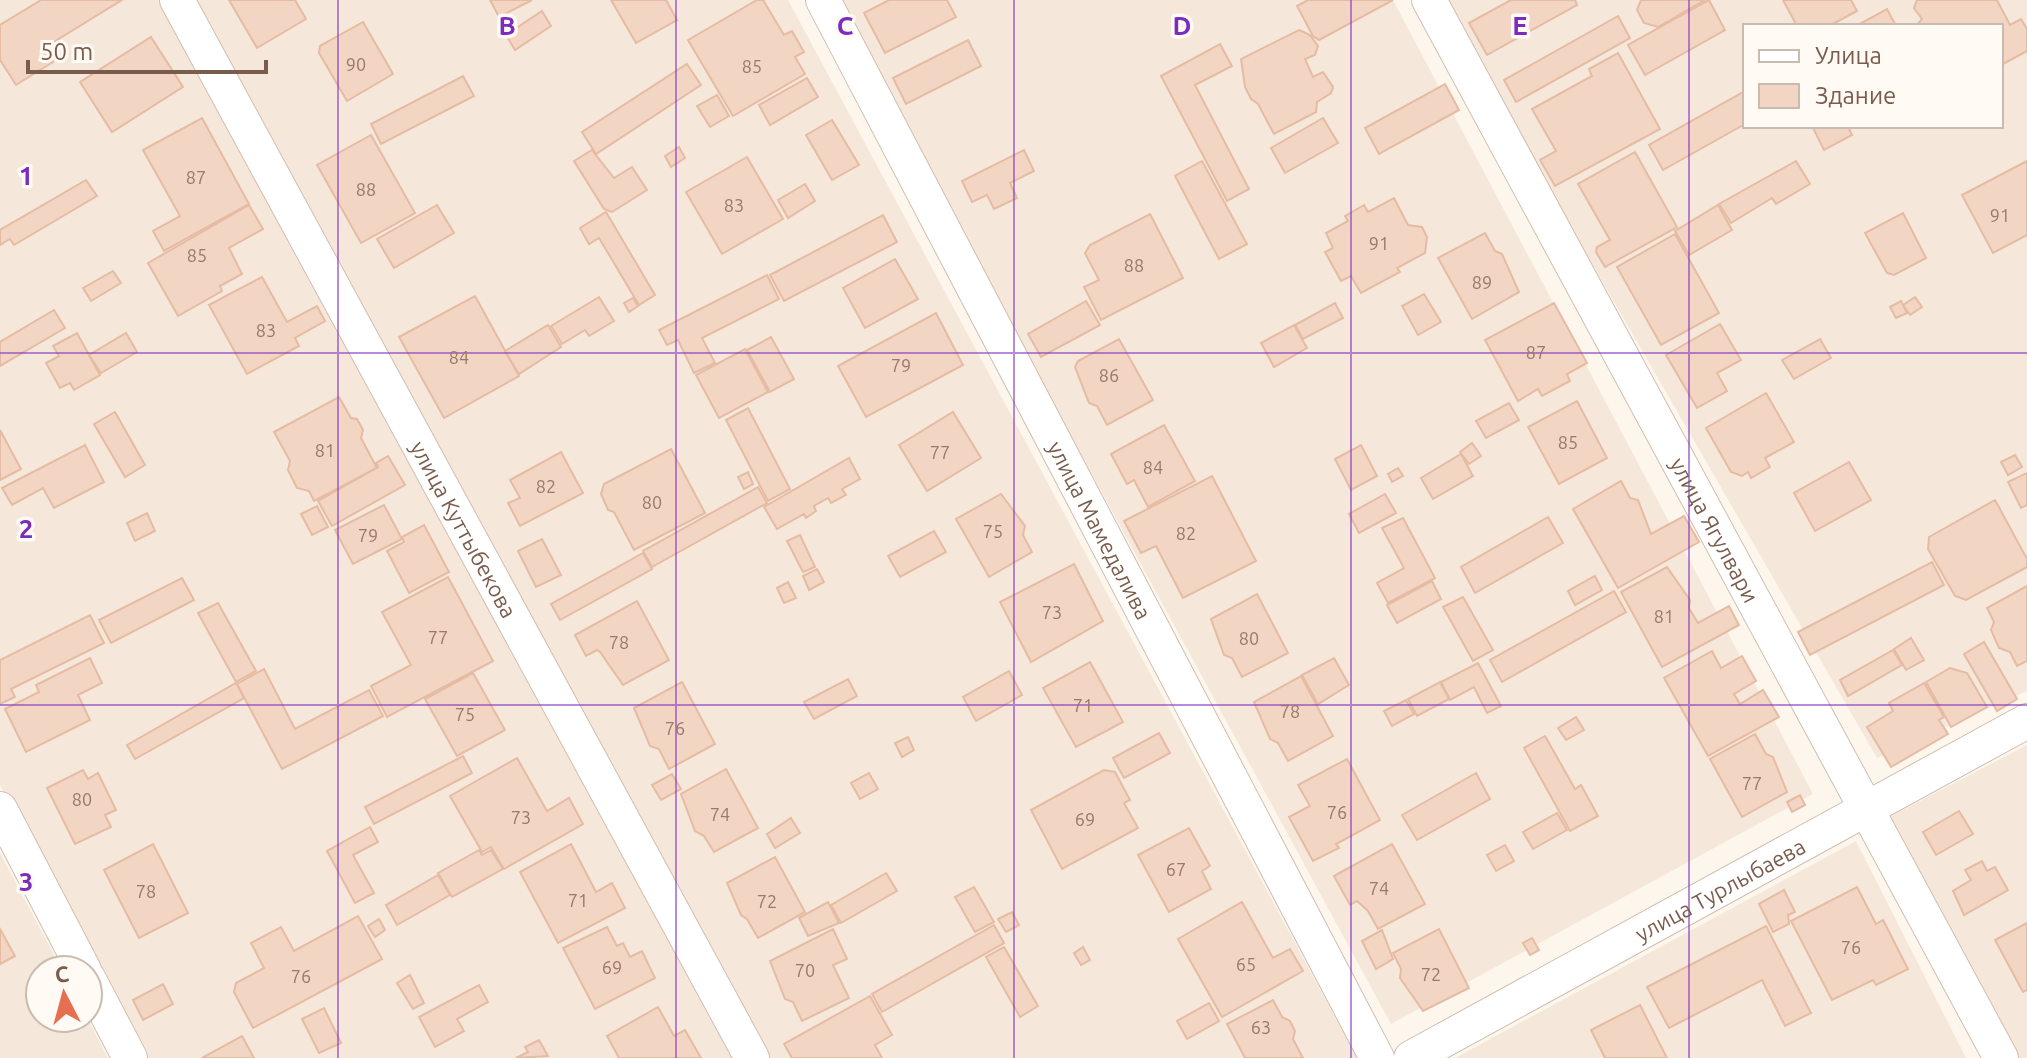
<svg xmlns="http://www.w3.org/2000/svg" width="2027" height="1058" font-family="Ubuntu,sans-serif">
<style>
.residential{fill:#f5e8da;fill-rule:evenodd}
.building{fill:#f3d5c3;stroke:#e6bba3;stroke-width:2}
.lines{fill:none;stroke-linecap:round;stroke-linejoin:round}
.minor-casing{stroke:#d1beb0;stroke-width:36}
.minor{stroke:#fff;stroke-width:34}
.grid{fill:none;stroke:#7b2cbf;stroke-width:2;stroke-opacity:0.55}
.labels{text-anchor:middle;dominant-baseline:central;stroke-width:7;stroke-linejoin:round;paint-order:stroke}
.number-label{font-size:18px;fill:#987a6a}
.street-label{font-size:22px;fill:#7a5c4d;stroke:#fffaf3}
.grid-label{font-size:26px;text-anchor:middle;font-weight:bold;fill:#7b2cbf;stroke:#fffaf3;stroke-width:7;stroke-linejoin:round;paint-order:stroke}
</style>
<rect width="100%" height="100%" fill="#fdf6ec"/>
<g class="residential">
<path d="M0,0H158L732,1058H142L0,785Z"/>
<path d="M185,0H788L1357,1058H764Z"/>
<path d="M834,0H1393L1813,794L1391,1024Z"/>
<path d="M1440,0H2027V691L1877,758ZM1745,26H2001V126H1745Z"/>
<path d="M2027,745V1058H2010L1882,821Z"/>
<path d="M1856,841L1966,1058H1455Z"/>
<path d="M0,853L62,970H40V1018H87L108,1058H0Z"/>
</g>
<g class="building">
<path d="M41,0H122L44,48L53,62L16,85L0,60V25Z"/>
<path d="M229,0H295L306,19L257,48Z"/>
<path d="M490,0H532L499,17Z"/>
<path d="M611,0H666L677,20L636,43Z"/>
<path d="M757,0H763L784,35L792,31L804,52L795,57L805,74L733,116L688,40Z"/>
<path d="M889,0H947L956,17L885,53L864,13Z"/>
<path d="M1308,0H1393L1319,40L1313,36L1297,6Z"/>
<path d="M1511,0H1575L1577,5L1487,55L1469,23Z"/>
<path d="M1705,0L1658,27L1644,23L1637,10L1641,0Z"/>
<path d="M1709,0L1725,30L1645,75L1628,45Z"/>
<path d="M1783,0H1851L1857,11L1829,26H1797Z"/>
<path d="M1917,0H1997L2010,25L2021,19L2027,29V51L2001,65V26H1916L1922,19L1914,8Z"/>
<path d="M1887,9L1896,26H1856Z"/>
<path d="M542,11L551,26L515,50L506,35Z"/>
<path d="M1618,16L1630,38L1516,102L1504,80Z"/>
<path d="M363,22L393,74L347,101L319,53L320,46Z"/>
<path d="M1299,30L1310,35L1318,46L1315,55L1305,59L1313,77L1323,72L1333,87L1331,93L1317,102L1316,112L1274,134L1258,104L1251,99L1245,87L1241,59Z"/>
<path d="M151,37L183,87L112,132L80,82Z"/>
<path d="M968,40L981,66L906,104L893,78Z"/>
<path d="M1220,44L1232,66L1195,85L1249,189L1227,201L1161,76Z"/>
<path d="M1618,53L1660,129L1555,186L1540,160L1556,151L1532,109L1592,76L1589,69Z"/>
<path d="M687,64L701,85L596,154L582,132Z"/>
<path d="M463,76L474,96L381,144L371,124Z"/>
<path d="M807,78L818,97L770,125L759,105Z"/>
<path d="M1445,84L1459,110L1379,154L1365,128Z"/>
<path d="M1745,91V124L1663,170L1649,145Z"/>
<path d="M717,95L729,116L710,127L697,106Z"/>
<path d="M202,118L249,204L164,251L153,231L180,216L143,150Z"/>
<path d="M1323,118L1338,143L1285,173L1271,148Z"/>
<path d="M832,120L859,165L832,180L806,135Z"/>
<path d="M1812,126H1848L1852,135L1824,150Z"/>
<path d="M371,135L415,213L361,243L317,165Z"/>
<path d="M679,147L685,158L671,167L665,156Z"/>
<path d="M592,150L614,178L632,167L647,190L612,212L604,209L574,161Z"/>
<path d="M1024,150L1034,171L1010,183L1017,198L994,209L987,195L972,202L962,181Z"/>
<path d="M1635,152L1677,227L1605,267L1596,252L1597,247L1610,240L1578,184Z"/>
<path d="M747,157L783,219L722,254L686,192Z"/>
<path d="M1202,161L1247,244L1219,259L1175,176Z"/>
<path d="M1796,161L1810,184L1776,204L1772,198L1731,223L1719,204Z"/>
<path d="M2027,161V235L1993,253L1962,195Z"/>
<path d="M86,180L97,196L14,245L10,239L0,245V230Z"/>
<path d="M805,184L815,201L788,218L778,200Z"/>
<path d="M1394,198L1408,225L1422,227L1427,237L1425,253L1397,268L1400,272L1361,293L1351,276L1341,281L1325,252L1333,248L1326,233L1348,221L1345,216L1364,205L1368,212Z"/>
<path d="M249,205L263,229L229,248L242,274L220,286L222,291L178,316L148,263Z"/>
<path d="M437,205L454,233L394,268L377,239Z"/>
<path d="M1718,205L1732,230L1689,255L1675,231Z"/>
<path d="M606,212L655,295L639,305L599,238L589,244L580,228Z"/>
<path d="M1903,213L1926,258L1894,275L1887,273L1865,233Z"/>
<path d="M1150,214L1183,278L1101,320L1084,287L1099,280L1085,253L1090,245Z"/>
<path d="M883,215L897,242L784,301L770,275Z"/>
<path d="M1485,233L1495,251L1502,254L1519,292L1472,319L1438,258Z"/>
<path d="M1675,234L1719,313L1661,345L1617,267Z"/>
<path d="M895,259L918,299L865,328L843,288Z"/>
<path d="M113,271L121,283L91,301L83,288Z"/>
<path d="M767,275L779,299L702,338L715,363L694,373L678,340L667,345L659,330Z"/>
<path d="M262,277L287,322L317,306L325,321L295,338L299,346L247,374L209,305Z"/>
<path d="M1424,294L1441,322L1418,335L1402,306Z"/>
<path d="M475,296L519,376L444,418L399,337Z"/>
<path d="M599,297L614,321L589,336L585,330L562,344L551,326Z"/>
<path d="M1915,297L1922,307L1910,315L1903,305Z"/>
<path d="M633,298L638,306L629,312L624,303Z"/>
<path d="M1086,301L1100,325L1041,357L1028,334Z"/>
<path d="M1901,301L1907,313L1896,318L1890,307Z"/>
<path d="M1335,303L1343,318L1303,339L1295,325Z"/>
<path d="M1554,303L1587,363L1567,374L1570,381L1542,396L1538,389L1518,401L1485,340Z"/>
<path d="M54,310L65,328L0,366V342Z"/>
<path d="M936,313L963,365L866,417L838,366Z"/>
<path d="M1720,324L1741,360L1717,373L1727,391L1697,408L1666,355Z"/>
<path d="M548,325L561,347L519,374L505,351Z"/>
<path d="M1294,325L1307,348L1274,367L1261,343Z"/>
<path d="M77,333L100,375L74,390L70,383L60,388L46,363L59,356L53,346Z"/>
<path d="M126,333L137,352L101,373L89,355Z"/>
<path d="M771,337L794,379L770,392L747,350Z"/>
<path d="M1119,339L1153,400L1107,425L1097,406L1089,403L1075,367L1078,361Z"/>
<path d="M1820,339L1831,358L1794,379L1782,360Z"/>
<path d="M745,349L768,392L719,418L696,375Z"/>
<path d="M1766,393L1794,442L1765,458L1770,467L1751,478L1748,472L1742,476L1731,472L1706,428Z"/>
<path d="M339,397L351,418L357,419L363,430L361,438L377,468L314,501L309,491L297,488L288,470L290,461L274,432Z"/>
<path d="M1577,401L1607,458L1559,484L1528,427Z"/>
<path d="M1509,403L1519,420L1486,438L1476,421Z"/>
<path d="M748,408L790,489L768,501L726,420Z"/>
<path d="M115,412L145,465L125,477L94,424Z"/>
<path d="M953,412L981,458L927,491L899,445Z"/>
<path d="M1164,425L1195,481L1148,507L1134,480L1127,484L1111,454Z"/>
<path d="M0,430L21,469L0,480Z"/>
<path d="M1472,443L1481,456L1469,464L1460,452Z"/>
<path d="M85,445L104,482L54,508L43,488L12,505L2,488Z"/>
<path d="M1361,445L1377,476L1351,490L1335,459Z"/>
<path d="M671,449L705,513L634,550L614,512L608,510L601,494L604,484Z"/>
<path d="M561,452L583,493L520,526L508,503L520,498L510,480Z"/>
<path d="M1461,454L1473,476L1433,499L1421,478Z"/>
<path d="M2015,455L2022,467L2008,475L2001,462Z"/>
<path d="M388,456L405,485L332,526L318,501L378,467L376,463Z"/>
<path d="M849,458L860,479L842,489L846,495L831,503L828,498L814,506L816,511L806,518L804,514L777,529L764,507Z"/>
<path d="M1849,462L1871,500L1815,531L1794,493Z"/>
<path d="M1398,468L1403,476L1392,482L1388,474Z"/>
<path d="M748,472L753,484L744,489L738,477Z"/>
<path d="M2027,473V505L2021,508L2008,482Z"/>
<path d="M1212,476L1256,561L1183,598L1156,546L1141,553L1124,521Z"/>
<path d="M1621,481L1630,498L1638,500L1651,534L1684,516L1699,542L1618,588L1573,509Z"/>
<path d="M758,487L767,503L652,567L643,551Z"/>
<path d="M1001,494L1025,526L1023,535L1032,552L989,577L956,519Z"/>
<path d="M1385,494L1396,513L1359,533L1349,514Z"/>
<path d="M1995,500L2027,559V567L1966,600L1955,596L1928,549L1929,537Z"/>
<path d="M384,505L402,539L353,564L335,530Z"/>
<path d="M317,506L328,527L312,535L301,514Z"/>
<path d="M147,513L155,531L135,541L127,523Z"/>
<path d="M1548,517L1563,543L1475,593L1461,567Z"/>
<path d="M1403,518L1435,578L1388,603L1377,583L1404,568L1382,528Z"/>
<path d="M424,525L449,572L409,593L387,551L404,542L402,537Z"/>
<path d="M934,531L946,552L900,577L888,556Z"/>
<path d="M800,535L815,567L803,572L787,541Z"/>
<path d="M542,539L561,575L536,587L518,551Z"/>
<path d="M643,553L652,569L560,620L551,604Z"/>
<path d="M1932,562L1944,585L1810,655L1798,632Z"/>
<path d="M1074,564L1103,621L1031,662L1000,602Z"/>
<path d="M1667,567L1690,600L1689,608L1698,623L1729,606L1739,625L1662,667L1621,592Z"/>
<path d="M817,569L824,582L809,590L803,576Z"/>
<path d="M1595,576L1602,590L1575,605L1568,591Z"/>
<path d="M448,577L493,661L387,717L371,686L411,665L382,612Z"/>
<path d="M182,578L194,600L111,643L99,620Z"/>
<path d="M1432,581L1441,599L1397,623L1387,605Z"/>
<path d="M788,582L796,598L784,603L777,588Z"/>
<path d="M2027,586V661L2017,666L2010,652L1999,648L1991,630L1994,622L1987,608Z"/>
<path d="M1614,591L1626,612L1502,682L1490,660Z"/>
<path d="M1257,594L1288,653L1242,677L1232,658L1224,655L1211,619Z"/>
<path d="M1463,597L1493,650L1473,661L1443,607Z"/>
<path d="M637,601L669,660L623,685L600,652L597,650L586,656L575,635Z"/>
<path d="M218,603L256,671L236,682L198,613Z"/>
<path d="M90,615L104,643L11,689L15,697L0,704V660Z"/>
<path d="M1911,638L1924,660L1906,670L1894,649Z"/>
<path d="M1984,642L2017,699L1997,711L1964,654Z"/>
<path d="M1893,650L1902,665L1848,696L1840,680Z"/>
<path d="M1712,651L1721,668L1742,656L1756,681L1734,694L1740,704L1763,690L1779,717L1708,756L1664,678Z"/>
<path d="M90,658L102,683L78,695L90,720L26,752L5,709L39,692L36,685Z"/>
<path d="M1334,658L1349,685L1318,704L1302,675Z"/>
<path d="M1090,662L1123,722L1076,747L1043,688Z"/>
<path d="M1478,663L1501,706L1487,713L1474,687L1450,700L1441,682Z"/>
<path d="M1950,668L1967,673L1987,707L1951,727L1926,682Z"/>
<path d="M264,669L295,729L369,690L383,716L282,769L237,684Z"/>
<path d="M1009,671L1022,695L976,721L963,697Z"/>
<path d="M473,673L505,730L457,756L425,699Z"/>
<path d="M1301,676L1333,736L1288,761L1278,743L1270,739L1254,702Z"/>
<path d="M848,679L857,696L814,719L804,702Z"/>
<path d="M682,682L715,744L669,769L659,749L650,746L634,708Z"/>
<path d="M1440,682L1449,699L1417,716L1408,699Z"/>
<path d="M236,683L244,698L135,759L127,745Z"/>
<path d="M1924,683L1944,717L1939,720L1948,734L1891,767L1867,727L1893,711L1889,703Z"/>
<path d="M1406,700L1414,714L1392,726L1384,711Z"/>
<path d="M1576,717L1584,730L1566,740L1558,728Z"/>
<path d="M1159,733L1170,753L1124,778L1113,758Z"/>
<path d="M1755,734L1766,754L1773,757L1787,792L1742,817L1710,759Z"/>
<path d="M1545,736L1575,789L1581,785L1598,816L1570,831L1524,748Z"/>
<path d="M908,737L914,750L902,757L895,743Z"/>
<path d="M463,756L472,773L374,824L365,807Z"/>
<path d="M517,758L547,811L569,798L583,824L504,869L491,847L482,852L450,796Z"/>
<path d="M1347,759L1380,820L1336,844L1339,848L1313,861L1289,817L1310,806L1298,785Z"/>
<path d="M726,769L758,828L714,852L704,836L695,831L681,794Z"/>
<path d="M83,770L88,779L98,773L116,810L105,815L111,827L75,844L47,788Z"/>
<path d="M1104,770L1115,772L1130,800L1124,803L1138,828L1062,869L1031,810Z"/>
<path d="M869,773L878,789L860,799L851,783Z"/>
<path d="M1476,773L1490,799L1417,840L1402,815Z"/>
<path d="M672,774L681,789L661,800L652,785Z"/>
<path d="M1800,795L1805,805L1792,812L1787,802Z"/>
<path d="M1959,811L1973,834L1936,855L1923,832Z"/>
<path d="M1557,813L1567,830L1533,849L1523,832Z"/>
<path d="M791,818L800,833L775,848L767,834Z"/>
<path d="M370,827L378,842L353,855L374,893L355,903L327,851Z"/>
<path d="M1189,828L1210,866L1202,871L1211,889L1169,912L1138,855Z"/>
<path d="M153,844L188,913L139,938L104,870Z"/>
<path d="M571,844L596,892L612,883L625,908L558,943L520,872Z"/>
<path d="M1392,844L1425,904L1378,929L1368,911L1357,901L1350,905L1334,876Z"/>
<path d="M1505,845L1514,861L1496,871L1487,855Z"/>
<path d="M479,850L482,855L491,850L503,869L452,897L438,873Z"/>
<path d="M775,857L805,912L758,938L747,919L741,915L727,883Z"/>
<path d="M1982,861L1987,871L1995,867L2008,890L1964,915L1953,891L1971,880L1965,870Z"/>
<path d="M886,873L897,891L841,923L831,905Z"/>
<path d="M438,875L450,895L397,925L386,905Z"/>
<path d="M974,887L994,922L975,932L955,897Z"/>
<path d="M1857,887L1876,924L1883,920L1908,969L1876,985L1873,980L1832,1000L1791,921Z"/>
<path d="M1784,890L1795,912L1788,915L1789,924L1773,932L1759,904Z"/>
<path d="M828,902L839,923L808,936L799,918Z"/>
<path d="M1242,902L1273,958L1290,949L1303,971L1222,1017L1178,939Z"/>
<path d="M1012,912L1019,925L1006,932L998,919Z"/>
<path d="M358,916L382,959L253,1028L234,992L236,983L264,968L251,943L281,927L294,951Z"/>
<path d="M379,919L385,930L375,937L368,926Z"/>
<path d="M2027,923V990L2023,992L1995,940Z"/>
<path d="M994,925L1004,943L882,1012L872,994Z"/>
<path d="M1766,926L1811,1013L1785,1026L1762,980L1669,1028L1647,987Z"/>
<path d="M607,927L617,946L623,943L630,957L642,951L655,978L595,1009L563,948Z"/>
<path d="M0,929L15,956L0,964Z"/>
<path d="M833,929L847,959L833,965L849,998L802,1021L793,1002L785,999L770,961Z"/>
<path d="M1439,929L1469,988L1423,1011L1400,978L1401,969L1393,953Z"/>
<path d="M1382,930L1393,959L1376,969L1362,941Z"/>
<path d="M1532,938L1539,950L1530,955L1523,943Z"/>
<path d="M1004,947L1038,1006L1020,1017L986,957Z"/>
<path d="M1083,947L1090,960L1081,965L1074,953Z"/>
<path d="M410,975L424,1003L413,1009L397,983Z"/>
<path d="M163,984L173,1004L143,1020L133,1000Z"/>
<path d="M479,985L488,1002L457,1019L464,1031L435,1047L419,1017Z"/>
<path d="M870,996L892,1035L875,1045L882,1058H792L784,1044Z"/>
<path d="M1273,1000L1282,1017L1290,1021L1295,1031L1293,1039L1303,1058H1245L1227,1024Z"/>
<path d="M1209,1003L1219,1021L1187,1039L1177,1021Z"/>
<path d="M1640,1005L1667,1058H1605L1591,1030Z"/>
<path d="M658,1007L674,1036L685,1030L701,1058H619L607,1036Z"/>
<path d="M324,1008L341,1043L319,1053L302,1019Z"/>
<path d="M242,1036L254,1058H202Z"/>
<path d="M539,1040L548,1056L516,1058L528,1052L525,1047Z"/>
</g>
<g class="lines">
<defs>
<g id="minor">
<path id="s1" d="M177,0L752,1058"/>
<path id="s2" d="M823,0L1377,1058"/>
<path id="s3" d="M1429,0L2001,1058"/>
<path d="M0,809L84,970"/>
<path d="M88,978L130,1058"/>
<path id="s4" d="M1411,1058L2027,721"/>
</g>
</defs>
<use href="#minor" class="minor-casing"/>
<use href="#minor" class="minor"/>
</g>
<path class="grid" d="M338,0V1058M676,0V1058M1014,0V1058M1351,0V1058M1689,0V1058M0,353H2027M0,705H2027"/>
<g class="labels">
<g class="number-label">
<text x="356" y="64">90</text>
<text x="752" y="66">85</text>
<text x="196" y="177">87</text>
<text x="366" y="189">88</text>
<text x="734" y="205">83</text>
<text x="2000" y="215">91</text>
<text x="1379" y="243">91</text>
<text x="197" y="255">85</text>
<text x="1134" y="265">88</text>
<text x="1482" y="282">89</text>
<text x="266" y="330">83</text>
<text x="1536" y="352">87</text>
<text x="459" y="357">84</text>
<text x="901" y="365">79</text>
<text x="1109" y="375">86</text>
<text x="1568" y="442">85</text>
<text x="325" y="450">81</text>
<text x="940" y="452">77</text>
<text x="1153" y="467">84</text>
<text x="546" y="486">82</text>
<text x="652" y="502">80</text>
<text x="993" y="531">75</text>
<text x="1186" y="533">82</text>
<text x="368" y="535">79</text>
<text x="1052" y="612">73</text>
<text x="1664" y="616">81</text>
<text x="438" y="637">77</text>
<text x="1249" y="638">80</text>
<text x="619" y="642">78</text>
<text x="1083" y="705">71</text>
<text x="1290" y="711">78</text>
<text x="465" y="714">75</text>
<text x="675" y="728">76</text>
<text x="1752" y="783">77</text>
<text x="82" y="799">80</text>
<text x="1337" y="812">76</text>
<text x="720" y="814">74</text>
<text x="521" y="817">73</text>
<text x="1085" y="819">69</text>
<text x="1176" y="869">67</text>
<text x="1379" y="888">74</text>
<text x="146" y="891">78</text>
<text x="578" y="900">71</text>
<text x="767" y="901">72</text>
<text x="1851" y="947">76</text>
<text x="1246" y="964">65</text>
<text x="612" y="967">69</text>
<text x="805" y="970">70</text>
<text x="1431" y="974">72</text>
<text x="301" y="976">76</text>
<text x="1261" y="1027">63</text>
</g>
<g class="street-label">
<text stroke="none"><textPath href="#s3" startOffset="602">улица Ягулвари</textPath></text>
<text stroke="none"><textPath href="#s1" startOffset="602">улица Куттыбекова</textPath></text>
<text stroke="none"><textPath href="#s2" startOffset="598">улица Мамедалива</textPath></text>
<text stroke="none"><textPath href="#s4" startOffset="352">улица Турлыбаева</textPath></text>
</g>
</g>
<g class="grid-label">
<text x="507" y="35">B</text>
<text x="845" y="35">C</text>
<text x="1182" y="35">D</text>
<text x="1520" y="35">E</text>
<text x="26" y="185">1</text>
<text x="26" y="538">2</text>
<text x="26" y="891">3</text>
</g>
<rect x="1743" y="24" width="260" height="104" fill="#fffaf3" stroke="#cabbb1" stroke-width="2"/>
<rect x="1759" y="50" width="40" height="12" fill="#ffffff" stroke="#cabbb1" stroke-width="2"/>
<text x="1815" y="64" font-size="24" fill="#7a5c4d">Улица</text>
<rect x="1759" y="84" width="40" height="24" fill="#f3d5c3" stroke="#cabbb1" stroke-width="2"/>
<text x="1815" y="104" font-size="24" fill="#7a5c4d">Здание</text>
<g transform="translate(64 994) rotate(354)"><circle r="38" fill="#fffaf3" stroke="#cabbb1" stroke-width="2"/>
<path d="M0-6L14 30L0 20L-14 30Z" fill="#e76f51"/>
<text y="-12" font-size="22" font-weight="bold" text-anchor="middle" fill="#7a5c4d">С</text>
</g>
<path d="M28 60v12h238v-12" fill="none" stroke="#7a5c4d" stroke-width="4"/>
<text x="40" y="60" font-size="24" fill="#7a5c4d" stroke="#fffaf3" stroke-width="6" paint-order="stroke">50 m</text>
</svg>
